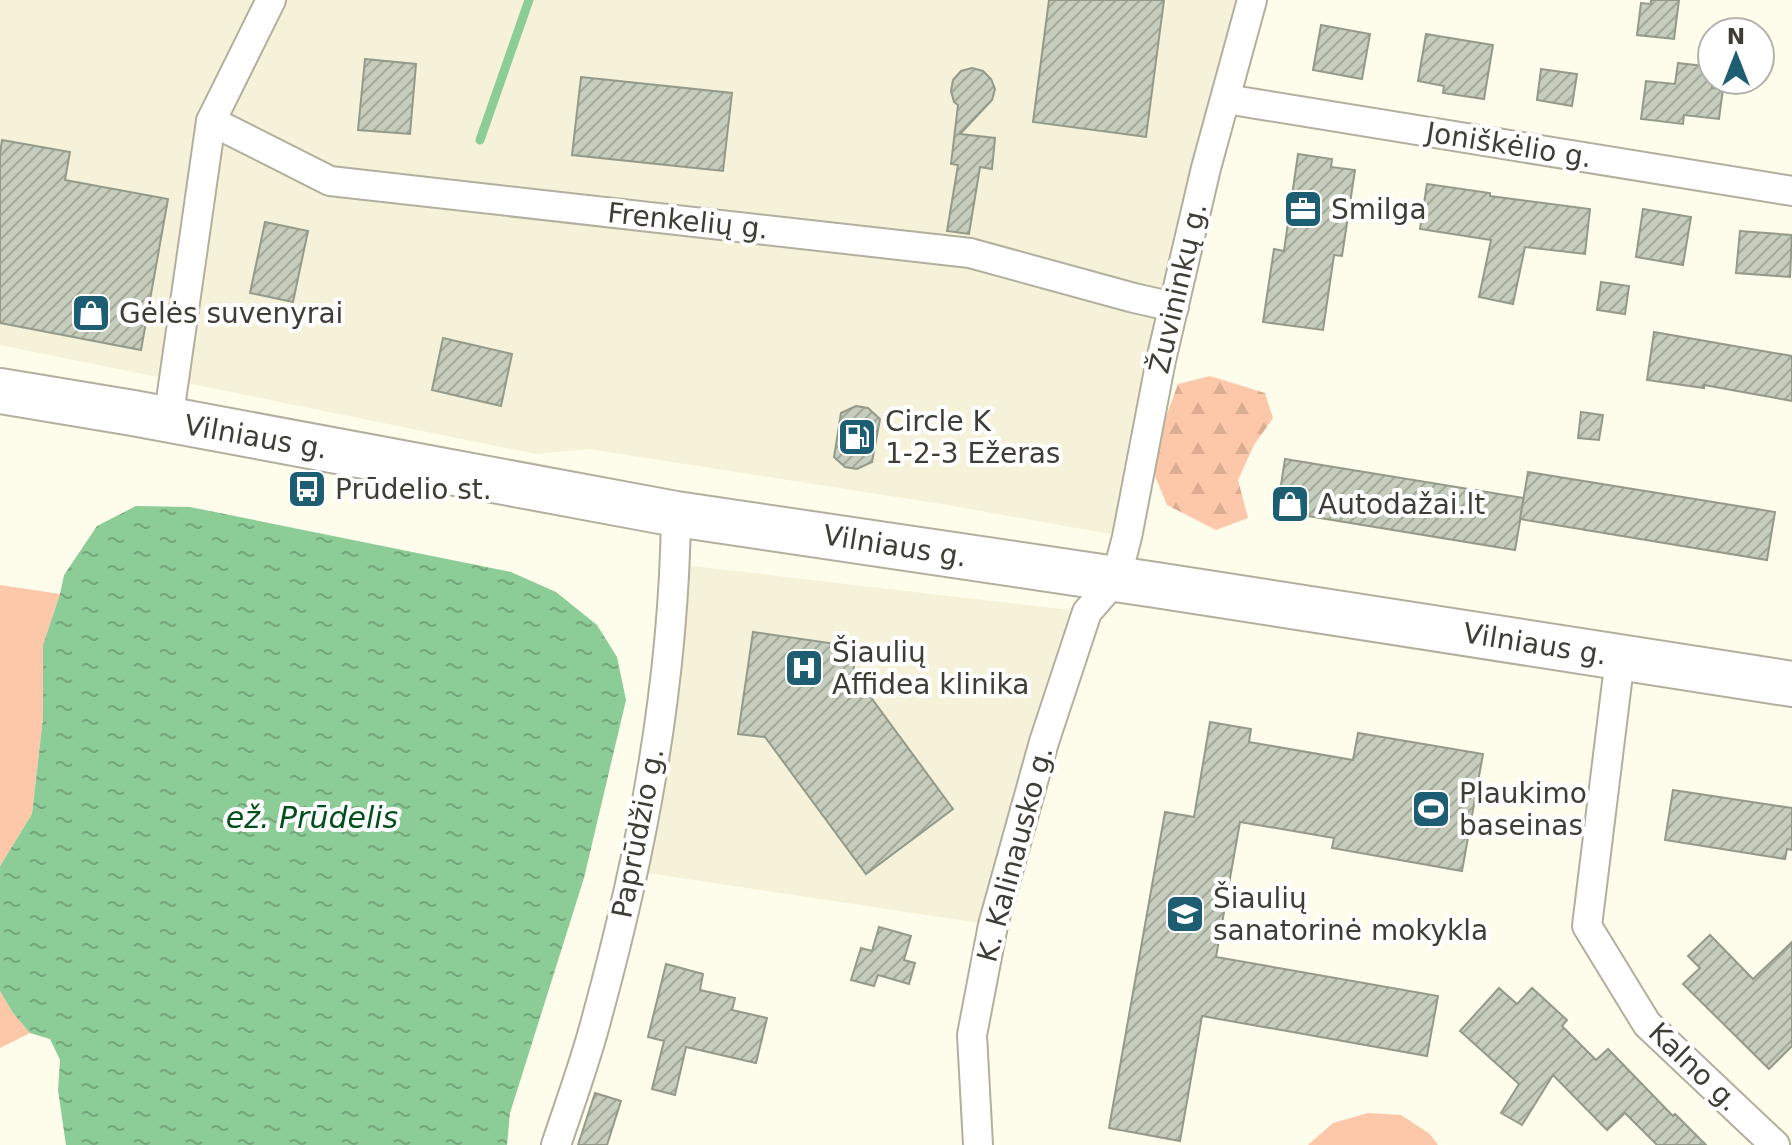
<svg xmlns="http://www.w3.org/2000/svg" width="1792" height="1145" font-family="'DejaVu Sans',sans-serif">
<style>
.built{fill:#f6f2d9}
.forest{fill:url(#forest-firs)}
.park{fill:#fdc7a9}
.water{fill:url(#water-ripples)}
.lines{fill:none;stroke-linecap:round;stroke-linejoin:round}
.stream{stroke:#8ccc97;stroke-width:9}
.building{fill:url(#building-hatch);stroke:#949a8a;stroke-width:2}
.street-casing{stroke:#b2af9f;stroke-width:32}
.highway-casing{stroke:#b2af9f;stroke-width:48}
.street{stroke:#fff;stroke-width:28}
.highway{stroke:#fff;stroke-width:44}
.labels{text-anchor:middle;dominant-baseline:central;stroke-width:8;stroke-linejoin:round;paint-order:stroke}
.street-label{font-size:28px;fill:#3e3d36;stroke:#fff}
.poi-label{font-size:28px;fill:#3e3d36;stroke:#fff;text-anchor:start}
.water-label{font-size:30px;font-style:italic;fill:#024f1e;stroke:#fff}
</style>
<defs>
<pattern id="forest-firs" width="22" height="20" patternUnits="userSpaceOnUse" patternTransform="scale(2)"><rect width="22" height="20" fill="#fdc7a9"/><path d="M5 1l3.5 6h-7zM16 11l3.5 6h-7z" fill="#daac92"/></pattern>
<pattern id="water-ripples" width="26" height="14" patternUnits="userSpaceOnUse" patternTransform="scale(2)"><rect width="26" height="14" fill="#8ccc97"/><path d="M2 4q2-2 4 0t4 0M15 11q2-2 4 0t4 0" fill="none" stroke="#74a77c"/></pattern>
<pattern id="building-hatch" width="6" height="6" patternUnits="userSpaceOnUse" patternTransform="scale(2)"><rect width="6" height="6" fill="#c6cdbc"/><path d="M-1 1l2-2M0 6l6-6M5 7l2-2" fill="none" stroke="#a2a89a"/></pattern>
</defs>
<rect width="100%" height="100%" fill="#fefcea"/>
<g class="built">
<path d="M0,0H1252L1127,537L942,504L588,449L536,454L0,345Z"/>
<path d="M675,564L1087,612L993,925L634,871Z"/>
</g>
<path class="forest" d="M1210,376L1265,393L1273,418L1254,445L1238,480L1248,518L1216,530L1167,505L1153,471L1166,417L1178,384Z"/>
<g class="park">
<path d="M0,585L60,594L43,645V718L32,814L0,866Z"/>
<path d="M0,991L13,1013L30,1033L0,1048Z"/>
<path d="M1368,1113L1401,1115L1430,1134L1438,1145H1308L1333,1123Z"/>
</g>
<path class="water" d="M136,506L190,507L511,572L556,592L597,625L617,657L626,700L584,878L510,1113L507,1145H66L58,1090L60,1060L50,1039L30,1033L13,1013L0,991V866L32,814L43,718V645L60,594L64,575L97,526Z"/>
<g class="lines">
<path class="stream" d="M480,140L529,0"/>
</g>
<g class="building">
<path d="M1049,0H1164L1146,137L1033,122Z"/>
<path d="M1651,0H1679L1674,39L1637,35L1641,3L1651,4Z"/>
<path d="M1321,25L1370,34L1362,79L1313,70Z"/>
<path d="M1426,34L1493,45L1484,99L1443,93L1444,86L1418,81Z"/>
<path d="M365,59L416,64L410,134L358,130Z"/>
<path d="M1678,63L1712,67V88L1723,89L1719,119L1684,115L1683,124L1641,119L1646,81L1675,84Z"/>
<path d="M972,68L983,71L991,79L995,89L992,100L960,134L995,138L992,169L980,167L969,234L947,231L958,165L951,164L958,105L954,102L951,91L953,80L961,71Z"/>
<path d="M1541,69L1577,74L1572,106L1537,100Z"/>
<path d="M581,77L732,93L723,171L572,155Z"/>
<path d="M2,140L70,152L65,180L168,199L141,350L0,323V153Z"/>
<path d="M1298,154L1332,159L1331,167L1355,170L1342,256L1334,255L1323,330L1263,322L1274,249L1284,251Z"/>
<path d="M1427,184L1490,193V196L1590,209L1585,254L1525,247L1513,304L1479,297L1491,240L1420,229Z"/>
<path d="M1643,209L1691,217L1683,265L1636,257Z"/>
<path d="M265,222L308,231L293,302L250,293Z"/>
<path d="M1740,231L1792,235L1790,277L1736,273Z"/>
<path d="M1601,282L1629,286L1625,314L1597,310Z"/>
<path d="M1654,332L1792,356V401L1704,385V388L1647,380Z"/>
<path d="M443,338L512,354L501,406L432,390Z"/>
<path d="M856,406L868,408L880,419L872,462L857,469L845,467L834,457L841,413Z"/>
<path d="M1581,412L1603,415L1599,440L1578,438Z"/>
<path d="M1285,459L1524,498L1515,550L1277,511Z"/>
<path d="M1528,472L1775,512L1767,560L1520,519Z"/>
<path d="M753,632L857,647L853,673L953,809L866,874L765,737L738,734Z"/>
<path d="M1210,722L1251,729L1249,742L1353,760L1358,733L1483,754L1462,871L1332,848L1334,838L1240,822L1216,957L1438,996L1427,1056L1202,1016L1180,1141L1109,1128L1165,812L1194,817Z"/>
<path d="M1673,790L1792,808V850L1787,849L1785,859L1665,840Z"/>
<path d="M879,927L911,936L904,960L915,963L909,984L878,975L874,986L851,980L861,948L872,951Z"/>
<path d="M1710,935L1753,979L1792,942V1046L1769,1069L1683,984L1700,968L1688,956Z"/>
<path d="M666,964L703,974L700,990L735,998L732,1010L767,1018L756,1063L686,1047L675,1095L652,1089L664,1041L648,1037Z"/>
<path d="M1499,988L1517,1004L1532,988L1567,1020L1562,1026L1596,1060L1608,1049L1673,1116L1675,1114L1706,1145H1657L1625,1113L1607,1130L1553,1075L1522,1125L1501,1113L1519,1084L1460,1031Z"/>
<path d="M595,1093L621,1101L607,1145H578Z"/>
</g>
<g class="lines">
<defs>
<g id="street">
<path d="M1226,99L1792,191"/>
<path d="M211,121L330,181L970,253L1134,298L1174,307"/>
<path d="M168,421L211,121L271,0"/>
<path d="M1620,658L1587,926L1647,1024L1775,1145"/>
<path d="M556,1145C570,1103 586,1060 597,1017C642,853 674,685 676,514"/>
<path d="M978,1145L972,1035L993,925L1044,742L1087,612L1116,579L1127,537L1161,360L1206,168L1252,0"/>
</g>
<path id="highway" d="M0,391L133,413L676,514L1156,585L1792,684"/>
</defs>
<use href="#street" class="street-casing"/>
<use href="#highway" class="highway-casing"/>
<use href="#street" class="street"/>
<use href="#highway" class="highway"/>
</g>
<defs>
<symbol id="office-square" viewBox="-11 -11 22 22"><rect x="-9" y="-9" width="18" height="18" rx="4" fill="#1d5e73" stroke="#fff"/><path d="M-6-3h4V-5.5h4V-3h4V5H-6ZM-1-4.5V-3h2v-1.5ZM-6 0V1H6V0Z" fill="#fff"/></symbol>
<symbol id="shop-square" viewBox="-11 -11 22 22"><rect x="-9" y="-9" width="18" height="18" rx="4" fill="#1d5e73" stroke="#fff"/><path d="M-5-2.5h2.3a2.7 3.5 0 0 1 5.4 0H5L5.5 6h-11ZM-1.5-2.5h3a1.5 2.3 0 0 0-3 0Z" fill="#fff"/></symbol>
<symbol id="fuel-square" viewBox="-11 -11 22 22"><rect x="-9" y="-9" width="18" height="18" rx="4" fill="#1d5e73" stroke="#fff"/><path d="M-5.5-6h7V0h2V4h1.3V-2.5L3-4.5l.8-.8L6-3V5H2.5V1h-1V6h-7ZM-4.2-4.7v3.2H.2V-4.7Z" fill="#fff"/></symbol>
<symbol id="bus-square" viewBox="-11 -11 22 22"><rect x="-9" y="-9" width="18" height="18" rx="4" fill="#1d5e73" stroke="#fff"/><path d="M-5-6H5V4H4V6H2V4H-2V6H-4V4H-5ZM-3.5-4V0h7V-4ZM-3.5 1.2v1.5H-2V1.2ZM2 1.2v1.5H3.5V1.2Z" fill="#fff"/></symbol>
<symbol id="hospital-square" viewBox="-11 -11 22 22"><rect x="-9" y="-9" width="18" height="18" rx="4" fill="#1d5e73" stroke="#fff"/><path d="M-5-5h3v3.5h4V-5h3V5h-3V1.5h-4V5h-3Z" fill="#fff"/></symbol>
<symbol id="stadium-square" viewBox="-11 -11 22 22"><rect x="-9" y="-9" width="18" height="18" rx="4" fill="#1d5e73" stroke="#fff"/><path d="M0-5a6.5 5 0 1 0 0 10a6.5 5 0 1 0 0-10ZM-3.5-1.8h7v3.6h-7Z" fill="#fff"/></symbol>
<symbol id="school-square" viewBox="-11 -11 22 22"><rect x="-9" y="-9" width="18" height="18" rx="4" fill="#1d5e73" stroke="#fff"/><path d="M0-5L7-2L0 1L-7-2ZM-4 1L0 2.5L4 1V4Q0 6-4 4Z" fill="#fff"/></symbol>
</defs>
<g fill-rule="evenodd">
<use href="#office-square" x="1281" y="187" width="44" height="44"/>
<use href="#shop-square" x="69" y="291" width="44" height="44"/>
<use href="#fuel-square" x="835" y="415" width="44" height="44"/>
<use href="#bus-square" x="285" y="467" width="44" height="44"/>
<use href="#shop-square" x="1268" y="482" width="44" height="44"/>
<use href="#hospital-square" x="782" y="646" width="44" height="44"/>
<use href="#stadium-square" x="1409" y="787" width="44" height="44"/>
<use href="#school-square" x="1163" y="892" width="44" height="44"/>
</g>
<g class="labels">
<g class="street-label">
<text transform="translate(1509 145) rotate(9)">Joniškėlio g.</text>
<text transform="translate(688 221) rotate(6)">Frenkelių g.</text>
<text transform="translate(1178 288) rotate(-77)">Žuvininkų g.</text>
<text transform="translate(256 437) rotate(10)">Vilniaus g.</text>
<text transform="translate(895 546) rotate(9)">Vilniaus g.</text>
<text transform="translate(1535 644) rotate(9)">Vilniaus g.</text>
<text transform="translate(638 833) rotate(-79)">Paprūdžio g.</text>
<text transform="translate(1015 854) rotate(-75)">K. Kalinausko g.</text>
<text transform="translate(1694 1067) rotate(44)">Kalno g.</text>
</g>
<g class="poi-label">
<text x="1331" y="209">Smilga</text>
<text x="119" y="313">Gėlės suvenyrai</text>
<text x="885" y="421">Circle K<tspan x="885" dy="32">1-2-3 Ežeras</tspan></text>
<text x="335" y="489">Prūdelio st.</text>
<text x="1318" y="504">Autodažai.lt</text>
<text x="832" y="652">Šiaulių<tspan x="832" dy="32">Affidea klinika</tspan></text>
<text x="1459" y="793">Plaukimo<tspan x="1459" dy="32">baseinas</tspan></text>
<text x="1213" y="898">Šiaulių<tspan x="1213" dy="32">sanatorinė mokykla</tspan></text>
</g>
<g class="water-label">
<text x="312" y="817">ež. Prūdelis</text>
</g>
</g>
<g transform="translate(1736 56)"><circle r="38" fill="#ffffff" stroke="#b2b1af" stroke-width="2"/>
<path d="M0-6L14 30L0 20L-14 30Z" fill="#1d5e73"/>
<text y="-12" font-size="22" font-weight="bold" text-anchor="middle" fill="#3e3d36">N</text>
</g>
</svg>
